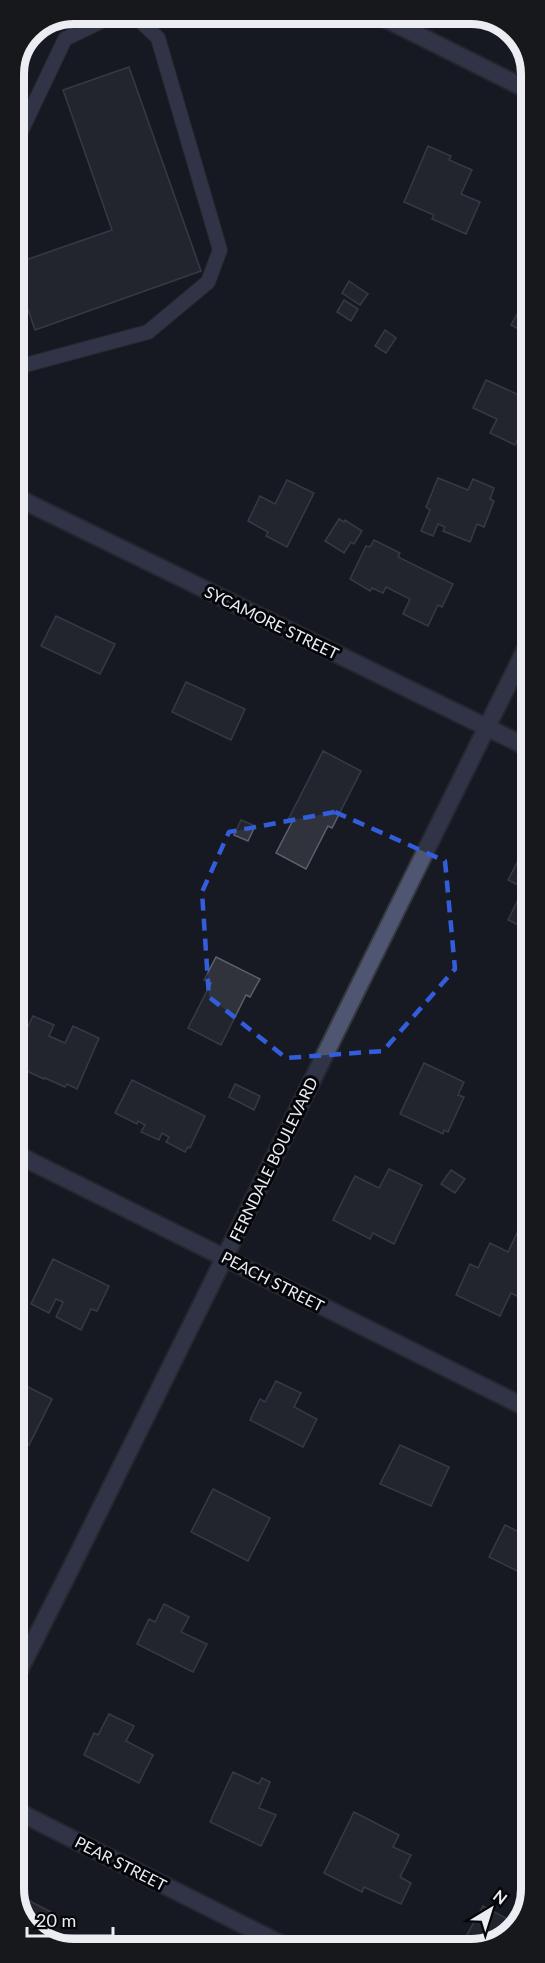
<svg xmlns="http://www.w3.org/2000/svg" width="545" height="1963" font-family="Lato,sans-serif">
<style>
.building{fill:#30333c;stroke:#5c606a;stroke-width:1.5}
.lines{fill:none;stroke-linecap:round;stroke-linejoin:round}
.service-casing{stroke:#363840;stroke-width:16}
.minor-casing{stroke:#363840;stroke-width:20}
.service{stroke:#4e5672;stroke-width:14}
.minor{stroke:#4e5672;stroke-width:16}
.marked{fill:none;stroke:#325edb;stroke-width:4.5;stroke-dasharray:12 8;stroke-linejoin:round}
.labels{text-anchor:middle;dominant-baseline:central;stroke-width:6;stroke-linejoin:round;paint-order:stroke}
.street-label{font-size:16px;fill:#ebedf3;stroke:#050609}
.rim{fill:none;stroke:#ebedf3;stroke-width:8}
</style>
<rect width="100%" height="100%" fill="#181a23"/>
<g class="building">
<path d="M129,67L201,271L35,330L14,269V264L112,230L63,90Z"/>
<path d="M428,146L451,156L449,160L472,170L461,194L480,202L466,234L432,219L434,215L404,202Z"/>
<path d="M349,281L368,294L360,305L342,293Z"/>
<path d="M530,292V335L511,325Z"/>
<path d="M344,300L358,309L351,321L337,312Z"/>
<path d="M385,330L396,338L386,353L375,346Z"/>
<path d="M486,380L530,400L531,423L528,427L524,426L515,445L490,433L497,419L473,408Z"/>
<path d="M438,478L468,490L473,479L494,488L490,499L494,501L484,527L477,524L470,542L443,531L445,527L438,524L433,536L421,531L430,510L426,507Z"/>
<path d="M287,480L314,493L287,547L266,536L268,532L248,521L260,496L275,504Z"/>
<path d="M339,519L344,522L345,520L362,531L354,544L351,542L344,553L325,541Z"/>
<path d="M374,540L400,553L398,557L453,584L442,607L438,605L428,626L403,614L410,599L386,587L383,593L372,588L370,591L350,579L366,546L370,547Z"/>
<path d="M56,616L115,644L100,674L41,646Z"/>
<path d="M186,682L245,709L231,740L172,712Z"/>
<path d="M323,751L361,771L332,828L328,826L306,869L276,853L292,822L288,820Z"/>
<path d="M241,820L255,826L248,841L234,835Z"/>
<path d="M531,836V931L508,920L524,888L508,880Z"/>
<path d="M216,957L260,979L250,997L246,995L221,1045L188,1028L211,983L204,980Z"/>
<path d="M33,1016L54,1025L49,1036L65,1043L73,1026L99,1038L77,1089L67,1084L65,1087L45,1078L44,1079L14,1065V1056Z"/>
<path d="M424,1063L464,1082L458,1095L464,1097L448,1132L444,1130L443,1134L400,1114Z"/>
<path d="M132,1080L205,1116L190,1148L188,1147L185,1152L166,1142L169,1137L162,1133L159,1140L141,1132L145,1125L138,1121L137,1124L115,1113Z"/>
<path d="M235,1084L260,1096L254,1110L229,1097Z"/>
<path d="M389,1169L422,1185L394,1244L373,1233L370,1239L333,1220L355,1176L379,1188Z"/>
<path d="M451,1170L465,1179L455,1193L441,1184Z"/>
<path d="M518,1231L531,1237V1303L511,1293L500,1316L456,1295L470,1264L478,1268L490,1243L508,1252Z"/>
<path d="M53,1259L109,1286L97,1311L91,1309L81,1330L56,1317L63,1302L56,1299L49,1313L31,1304Z"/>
<path d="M14,1380L52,1399L29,1445L14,1438Z"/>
<path d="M276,1381L301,1393L294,1407L317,1419L303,1447L250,1420L260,1399L265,1402Z"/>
<path d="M400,1445L449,1467L431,1506L380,1484Z"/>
<path d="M213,1489L270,1518L248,1561L191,1532Z"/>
<path d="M505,1525L527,1536L531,1526V1578L489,1557Z"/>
<path d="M164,1604L189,1617L181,1632L207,1644L193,1672L137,1644L149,1619L155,1622Z"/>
<path d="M109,1714L134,1726L126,1741L153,1755L139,1783L84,1755L94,1733L98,1735Z"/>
<path d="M233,1772L259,1784L262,1778L270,1782L259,1808L276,1815L261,1846L210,1822Z"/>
<path d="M354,1812L399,1835L393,1847L411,1855L400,1877L411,1883L401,1904L364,1887L362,1892L324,1873Z"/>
<path d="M18,1895L57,1915L47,1934L44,1932L41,1938L34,1934L15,1901Z"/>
<path d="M483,1906L519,1925L483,1948H475L463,1942Z"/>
</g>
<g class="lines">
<defs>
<g id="service">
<path d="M14,146L65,39L116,14"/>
<path d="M14,368L148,332L208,282L220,250L158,38L133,14"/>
</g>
<g id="minor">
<path d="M376,14L530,91"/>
<path d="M14,496L531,749"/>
<path d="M14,1153L531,1410"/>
<path d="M15,1679L70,1570L531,638"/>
<path d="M15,1810L291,1949"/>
</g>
</defs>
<use href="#service" class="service-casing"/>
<use href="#minor" class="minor-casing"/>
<use href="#service" class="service"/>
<use href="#minor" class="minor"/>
</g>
<path d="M0 0H545V1963H0ZM335,812L445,861L455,969L383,1051L286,1058L209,997L202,892L229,832Z" fill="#181a23" fill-opacity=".55" fill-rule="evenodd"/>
<path class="marked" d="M335,812L445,861L455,969L383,1051L286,1058L209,997L202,892L229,832Z"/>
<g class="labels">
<g class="street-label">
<text transform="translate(272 622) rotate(26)">SYCAMORE STREET</text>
<text transform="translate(273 1159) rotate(-64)">FERNDALE BOULEVARD</text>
<text transform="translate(273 1281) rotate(27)">PEACH STREET</text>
<text transform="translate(121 1863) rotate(27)">PEAR STREET</text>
</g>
</g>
<path d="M0 0H545V1963H0ZM74 24H471A50 50 0 0 1 521 74V1889A50 50 0 0 1 471 1939H74A50 50 0 0 1 24 1889V74A50 50 0 0 1 74 24Z" fill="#17181c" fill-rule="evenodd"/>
<path class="rim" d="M74 24H471A50 50 0 0 1 521 74V1889A50 50 0 0 1 471 1939H74A50 50 0 0 1 24 1889V74A50 50 0 0 1 74 24Z"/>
<g transform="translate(491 1909) rotate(38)" stroke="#050609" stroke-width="4.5" paint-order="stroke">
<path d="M0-4.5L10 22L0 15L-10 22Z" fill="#ebedf3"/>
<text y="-9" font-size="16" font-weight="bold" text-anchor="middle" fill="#ebedf3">N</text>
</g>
<path d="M27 1927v9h86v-9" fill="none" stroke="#ebedf3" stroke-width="3"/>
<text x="36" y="1927" font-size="18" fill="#ebedf3" stroke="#050609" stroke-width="4.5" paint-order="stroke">20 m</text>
</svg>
